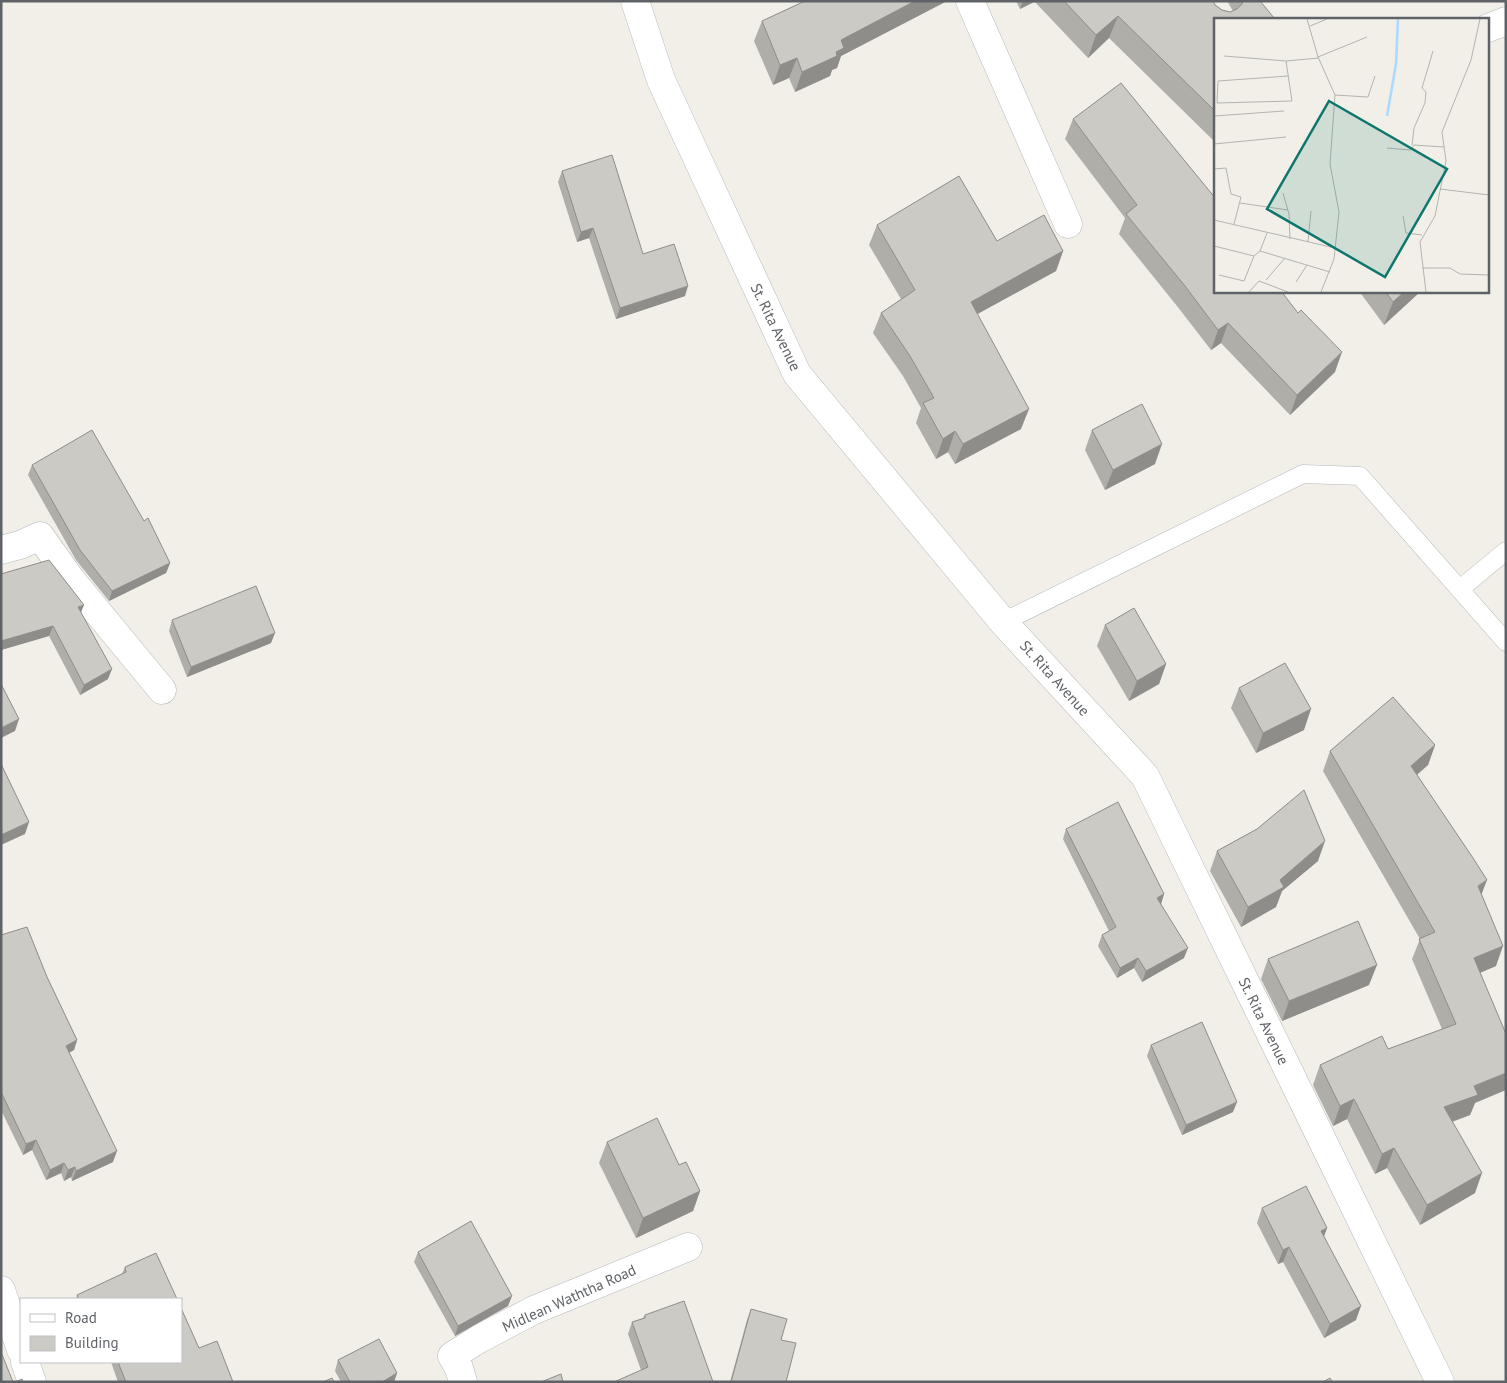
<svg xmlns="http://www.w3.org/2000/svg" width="1507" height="1383" font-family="'PT Sans',sans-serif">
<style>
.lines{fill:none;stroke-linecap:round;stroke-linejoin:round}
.lane-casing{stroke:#b5b8bc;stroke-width:19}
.street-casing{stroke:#b5b8bc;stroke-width:29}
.secondary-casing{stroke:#b6babf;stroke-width:29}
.lane{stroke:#fff;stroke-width:18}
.street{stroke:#fff;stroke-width:28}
.secondary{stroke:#fff;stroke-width:28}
.wall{fill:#afaea9}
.shaded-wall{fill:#8f8d8a}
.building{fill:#cccac5;stroke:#8f8d8a}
.labels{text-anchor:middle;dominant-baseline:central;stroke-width:4;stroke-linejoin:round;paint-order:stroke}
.street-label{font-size:15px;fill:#5f6368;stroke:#fff}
.inset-river{fill:none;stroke:#aadaff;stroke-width:2.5}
.inset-road{fill:none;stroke:#b3b3b1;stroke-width:1}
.view{fill:#0f766e;fill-opacity:0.15;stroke:#0f766e;stroke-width:2.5}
.inset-edge{fill:none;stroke:#5f6368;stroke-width:2.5}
</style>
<rect width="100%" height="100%" fill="#f1efe8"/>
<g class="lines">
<defs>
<g id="lane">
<path d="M1460,589L1506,551"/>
<path d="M1003,622L1303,474L1360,476L1506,642"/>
</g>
<g id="street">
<path d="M970,1L1068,224"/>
<path d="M1488,28L1506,21"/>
<path d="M1,550L20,545L40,536L72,581L162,690"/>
<path d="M463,1382L459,1368L452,1356L479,1339L534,1310L688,1247"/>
</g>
<g id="secondary">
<path d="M635,1L661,80L797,374L1003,622L1145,776L1440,1382"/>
<path d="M1,1290L21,1350"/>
<path d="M25,1362L32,1382"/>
</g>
</defs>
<use href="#lane" class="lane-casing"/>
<use href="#street" class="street-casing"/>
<use href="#secondary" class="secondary-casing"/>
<use href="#lane" class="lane"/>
<use href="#street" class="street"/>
<use href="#secondary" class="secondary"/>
</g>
<g class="wall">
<path d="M805,1H947L841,56L837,68L832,70L830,76L795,92L789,78L773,85L754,41L762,21Z"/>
<path d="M1016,1H1213L1215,5L1222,10L1230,12L1233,11L1227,1H1260L1216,19V143L1109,38L1088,58L1035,2L1020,9Z"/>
<path d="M1073,119L1216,291L1335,372L1290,415L1221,343L1211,350L1177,306L1119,234L1125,218L1065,139Z"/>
<path d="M562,171L643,254L685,296L616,319L589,238L577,242L558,182Z"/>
<path d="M877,225L997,241L1063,251L1056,271L977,314L1021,429L955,464L948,452L936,459L916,423L921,408L903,376L873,333L881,313L901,299L869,245Z"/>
<path d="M1359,291H1421L1384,325Z"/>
<path d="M1092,430L1155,464L1105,490L1085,450Z"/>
<path d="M32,465L144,521L170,563L166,573L109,601L76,560L28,475Z"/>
<path d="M1,574L81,612L108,679L80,695L49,636L1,650Z"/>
<path d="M172,620L271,643L187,677L169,631Z"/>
<path d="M1105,625L1166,664L1159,684L1129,701L1097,646Z"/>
<path d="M1239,688L1304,730L1256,753L1231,708Z"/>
<path d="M1435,745L1428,765L1417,775L1481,895L1496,966L1480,973L1475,1103L1470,1115L1452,1122L1475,1193L1420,1225L1387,1168L1375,1174L1347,1119L1333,1126L1313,1085L1320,1065L1388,1049L1442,1029L1412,959L1420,939L1323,771L1330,751Z"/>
<path d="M1066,829L1164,894L1161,904L1184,958L1142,982L1134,968L1117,978L1098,946L1102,935L1109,931L1063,839Z"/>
<path d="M1257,829L1318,861L1282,891L1276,907L1241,927L1210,871L1217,851Z"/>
<path d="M1,935L47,977L77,1040L74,1050L69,1053L113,1162L72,1181L71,1177L64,1181L61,1173L46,1180L32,1150L23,1155L1,1110Z"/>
<path d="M1268,959L1369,985L1282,1021L1261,979Z"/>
<path d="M1151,1045L1233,1112L1182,1135L1147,1056Z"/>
<path d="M607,1142L679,1165L700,1191L693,1211L636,1238L599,1163Z"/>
<path d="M1262,1208L1327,1228L1324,1236L1356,1320L1324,1338L1283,1262L1278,1264L1257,1223Z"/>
<path d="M418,1252L508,1306L455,1336L414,1262Z"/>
<path d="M125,1267L177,1299H76L77,1295L122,1274Z"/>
<path d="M751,1309L781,1340L786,1382H730L747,1320Z"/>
<path d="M645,1315L713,1382L641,1370L628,1334L632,1322L643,1318Z"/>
<path d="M199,1348L233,1382H118L111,1362H181Z"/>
<path d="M338,1360L397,1373L394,1382H341L335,1371Z"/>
</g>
<g class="shaded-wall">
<path d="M915,1H947L841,56L837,68L832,70L830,76L795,92L802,72L841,40Z"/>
<path d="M1023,1H1035L1020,9Z"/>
<path d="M1118,16L1109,38L1088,58L1096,35Z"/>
<path d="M797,58L789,78L773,85L780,65Z"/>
<path d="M593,228L589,238L577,242L581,232Z"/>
<path d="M1063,251L1056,271L963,322L971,302Z"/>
<path d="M688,286L685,296L616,319L620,308Z"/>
<path d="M1405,291H1421L1384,325L1393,302Z"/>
<path d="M1228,323L1221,343L1211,350L1218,330Z"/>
<path d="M1342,352L1335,372L1290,415L1297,395Z"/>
<path d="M1029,409L1021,429L955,464L963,444Z"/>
<path d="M955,431L948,452L936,459L943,439Z"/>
<path d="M1162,444L1155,464L1105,490L1113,470Z"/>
<path d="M170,563L166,573L109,601L112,591Z"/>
<path d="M84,605L80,615L78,607Z"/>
<path d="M53,626L49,636L1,650V641Z"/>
<path d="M275,633L271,643L187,677L191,667Z"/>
<path d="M1166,664L1159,684L1129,701L1137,681Z"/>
<path d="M112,669L108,679L80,695L84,685Z"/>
<path d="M1311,709L1304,730L1256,753L1263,733Z"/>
<path d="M19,719L15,731L1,738V728Z"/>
<path d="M1435,745L1428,765L1403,786L1411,766Z"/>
<path d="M29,822L25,834L1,845V835Z"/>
<path d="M1325,841L1318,861L1282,891L1276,907L1241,927L1248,907Z"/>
<path d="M1487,880L1479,901L1478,886Z"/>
<path d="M1164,894L1161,904L1157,898Z"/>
<path d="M1503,946L1496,966L1467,978L1474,958Z"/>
<path d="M1188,948L1184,958L1142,982L1146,971Z"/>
<path d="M1138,958L1134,968L1117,978L1120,968Z"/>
<path d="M1377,965L1369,985L1282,1021L1289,1001Z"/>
<path d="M77,1040L74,1050L62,1056L66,1046Z"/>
<path d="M1506,1073V1090L1475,1103L1470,1115L1437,1127L1444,1107L1474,1086Z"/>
<path d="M1354,1099L1347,1119L1333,1126L1340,1106Z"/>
<path d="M1237,1102L1233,1112L1182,1135L1186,1125Z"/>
<path d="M36,1140L32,1150L23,1155L26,1144Z"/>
<path d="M1394,1148L1387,1168L1375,1174L1382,1154Z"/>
<path d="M117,1151L113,1162L72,1181L76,1171Z"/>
<path d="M64,1163L61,1173L46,1180L50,1170Z"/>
<path d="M75,1167L71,1177L64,1181L68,1170Z"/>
<path d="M1482,1173L1475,1193L1420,1225L1427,1205Z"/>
<path d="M700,1191L693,1211L636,1238L643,1218Z"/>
<path d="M1327,1228L1322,1242L1321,1231Z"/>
<path d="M1289,1247L1283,1262L1278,1264L1283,1250Z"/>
<path d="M512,1296L508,1306L455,1336L458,1326Z"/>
<path d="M1361,1306L1356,1320L1324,1338L1330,1324Z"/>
<path d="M397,1373L394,1382H382Z"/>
</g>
<g class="building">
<path d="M805,1H915L841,40L844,48L836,52L837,56L802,72L797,58L780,65L762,21Z"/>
<path d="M1064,1H1213L1215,5L1222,10L1230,12L1237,9L1242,4L1243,1H1260L1275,19H1216V112L1118,16L1096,35Z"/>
<path d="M1121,83L1216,199V291H1281L1298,313L1301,310L1342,352L1297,395L1228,323L1218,330L1185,286L1126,214L1137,205L1073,119Z"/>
<path d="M612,155L643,254L674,244L688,286L620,308L593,228L581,232L562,171Z"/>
<path d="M959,176L997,241L1044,215L1063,251L971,302L1029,409L963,444L955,431L943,439L923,403L934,398L910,356L881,313L915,290L877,225Z"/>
<path d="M1385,291H1405L1393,302Z"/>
<path d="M1142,404L1162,444L1113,470L1092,430Z"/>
<path d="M92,430L144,521L148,518L170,563L112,591L80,550L32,465Z"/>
<path d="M49,560L84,605L78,607L112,669L84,685L53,626L1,641V574Z"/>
<path d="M256,586L275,633L191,667L172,620Z"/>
<path d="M1134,608L1166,664L1137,681L1105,625Z"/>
<path d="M1285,663L1311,709L1263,733L1239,688Z"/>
<path d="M1,684L19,719L1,728Z"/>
<path d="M1393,697L1435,745L1411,766L1473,858L1487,880L1478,886L1503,946L1474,958L1506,1034V1073L1474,1086L1478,1095L1444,1107L1482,1173L1427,1205L1394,1148L1382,1154L1354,1099L1340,1106L1320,1065L1382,1036L1388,1049L1456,1024L1419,939L1435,932L1330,751Z"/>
<path d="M1,764L29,822L1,835Z"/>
<path d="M1304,790L1325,841L1280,880L1284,887L1248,907L1217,851L1257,829Z"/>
<path d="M1118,802L1164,894L1157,898L1188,948L1146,971L1138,958L1120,968L1102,935L1116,927L1066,829Z"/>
<path d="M1358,921L1377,965L1289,1001L1268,959Z"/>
<path d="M27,927L47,977L77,1040L66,1046L117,1151L76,1171L75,1167L68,1170L64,1163L50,1170L36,1140L26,1144L1,1092V935Z"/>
<path d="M1202,1022L1237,1102L1186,1125L1151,1045Z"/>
<path d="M657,1118L679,1165L686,1162L700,1191L643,1218L607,1142Z"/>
<path d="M1306,1186L1327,1228L1321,1231L1361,1306L1330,1324L1289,1247L1283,1250L1262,1208Z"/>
<path d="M471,1221L512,1296L458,1326L418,1252Z"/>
<path d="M156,1253L177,1299H79L77,1295L126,1272L125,1267Z"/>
<path d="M684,1301L713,1382H614L648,1367L632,1322L645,1318V1315Z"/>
<path d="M181,1308L199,1348L217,1341L233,1382H126L118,1362H181Z"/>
<path d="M751,1309L787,1319L781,1340L796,1343L786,1382H731Z"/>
<path d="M379,1339L397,1373L382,1382H350L338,1360Z"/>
<path d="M1,1352L13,1382H1Z"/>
<path d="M561,1374L563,1382H541Z"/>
<path d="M332,1378L334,1382H323Z"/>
<path d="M1330,1378L1332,1382H1323Z"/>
<path d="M22,1379L23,1382H15Z"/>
</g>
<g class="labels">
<g class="street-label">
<text transform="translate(776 327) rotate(64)">St. Rita Avenue</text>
<text transform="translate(1055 678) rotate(48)">St. Rita Avenue</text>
<text transform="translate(1264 1021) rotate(64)">St. Rita Avenue</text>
<text transform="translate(569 1298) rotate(-24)">Midlean Waththa Road</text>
</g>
</g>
<g transform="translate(1214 18)">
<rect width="275" height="275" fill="#f1efe8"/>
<path class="inset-river" d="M173,98L182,46L184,1"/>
<path class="inset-road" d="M93,1L104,39L121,77L116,146L125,194L120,241L107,274M96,8L113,1M10,38L72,43L105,40M104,39L153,19M72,43L78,83L3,85L4,63L74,58M121,77L154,79L161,58M0,98L70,93M0,126L72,119M198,127L200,110L211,85L212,74L208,70L219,33M173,130L196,132L200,127L230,129M0,151L12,150L17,176L27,179L20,206M226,171L275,177M69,175L75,196L76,221M26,185L74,192M189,198L192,215L208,217M0,202L121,230M94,224L97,193M0,228L40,238L46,233L116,254M46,233L53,215M208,250H236L246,256L275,257M5,257L30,263L40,238M52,262L71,240M82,264L93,247M35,274L45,263L74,274M212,274L206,224L221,198L232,143L228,114L257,42L266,1"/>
<path class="view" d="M115,83L233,151L171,259L53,191Z"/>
<rect width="275" height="275" class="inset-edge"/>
</g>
<rect width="1507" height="1383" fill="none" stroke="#5f6368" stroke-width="5"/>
<rect x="20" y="1298" width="162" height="65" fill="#ffffff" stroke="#bfc1c3"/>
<rect x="30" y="1314" width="25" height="8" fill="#ffffff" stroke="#bfc1c3"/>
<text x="65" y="1323" font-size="15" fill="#5f6368">Road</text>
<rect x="30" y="1336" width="25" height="15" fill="#cccac5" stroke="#bfc1c3"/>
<text x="65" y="1348" font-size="15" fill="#5f6368">Building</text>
</svg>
